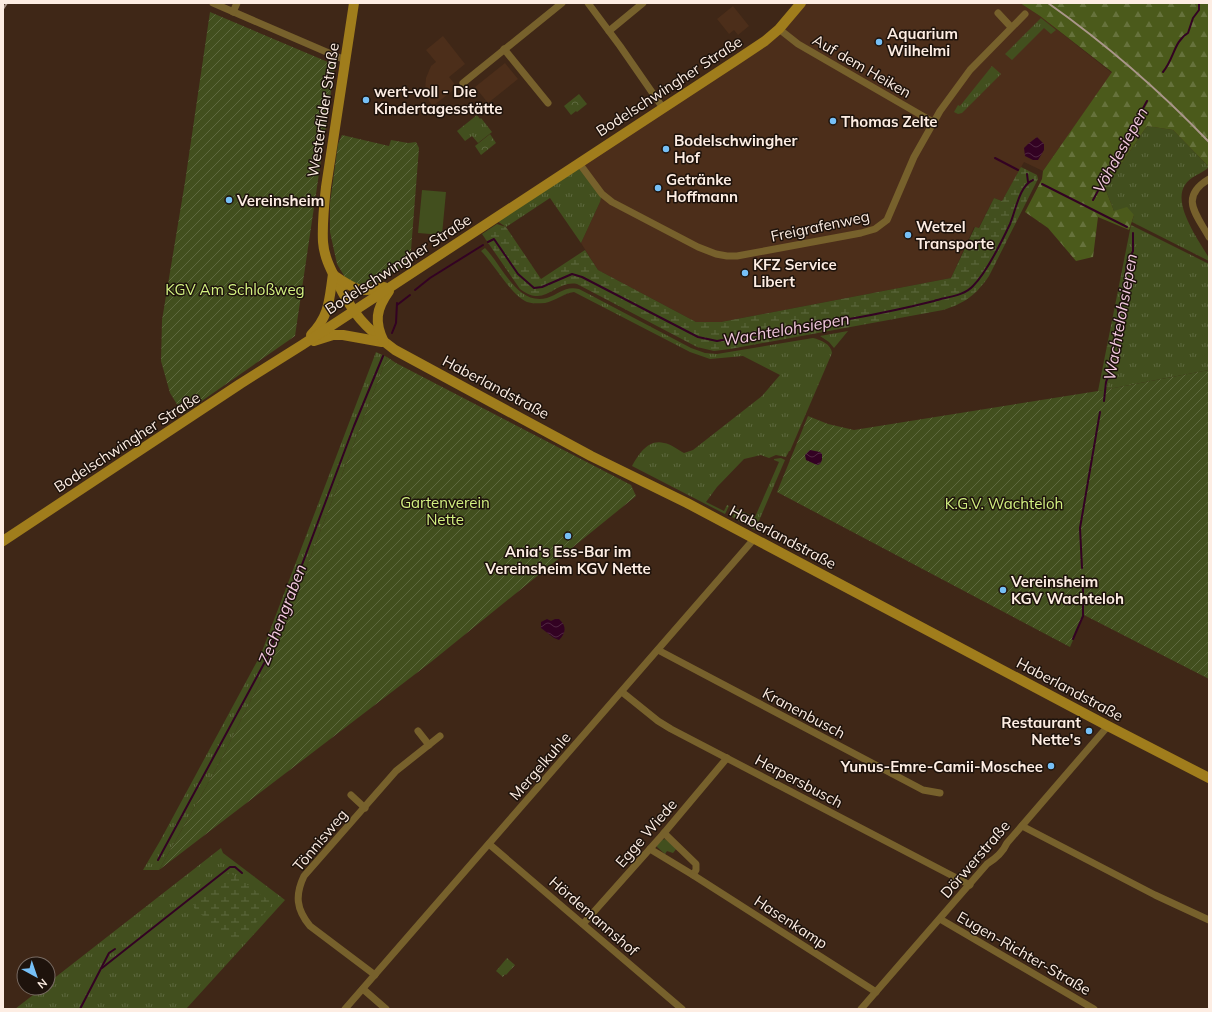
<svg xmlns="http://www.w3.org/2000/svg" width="1212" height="1012" font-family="Mulish,sans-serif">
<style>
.built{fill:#4c2e1a}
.grass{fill:url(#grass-tufts)}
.forest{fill:url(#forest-firs)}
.wetland{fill:url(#wetland-marsh)}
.park{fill:url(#park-crowns)}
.garden{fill:url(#garden-furrows)}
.pitch{fill:#424f1e}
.water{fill:url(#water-waves)}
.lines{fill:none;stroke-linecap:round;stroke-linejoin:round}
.stream{stroke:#330223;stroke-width:2}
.street{stroke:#77612c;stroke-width:7}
.secondary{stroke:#a07d1c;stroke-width:10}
.rail{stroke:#aa968a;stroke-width:2}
.poi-dot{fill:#76c0f7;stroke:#1e130c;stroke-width:1.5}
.labels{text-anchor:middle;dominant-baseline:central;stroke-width:3;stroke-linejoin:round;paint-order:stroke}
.poi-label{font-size:15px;font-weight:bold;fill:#fdede3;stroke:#1e130c;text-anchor:start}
.street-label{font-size:15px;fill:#fdede3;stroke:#1e130c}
.park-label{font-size:15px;fill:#d3f182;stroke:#1e130c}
.water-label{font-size:16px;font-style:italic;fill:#f3c9e0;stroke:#1e130c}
</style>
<defs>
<pattern id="grass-tufts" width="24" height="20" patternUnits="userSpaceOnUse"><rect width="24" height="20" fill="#424f1e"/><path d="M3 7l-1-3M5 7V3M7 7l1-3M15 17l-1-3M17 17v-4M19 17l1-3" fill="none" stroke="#5e693f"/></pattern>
<pattern id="forest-firs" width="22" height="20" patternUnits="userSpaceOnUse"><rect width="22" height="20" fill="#4b5a1b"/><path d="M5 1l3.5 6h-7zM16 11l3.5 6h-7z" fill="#66723c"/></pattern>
<pattern id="wetland-marsh" width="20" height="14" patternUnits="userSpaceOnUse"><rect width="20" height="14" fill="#424f1e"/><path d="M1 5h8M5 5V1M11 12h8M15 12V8" fill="none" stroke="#5e693f"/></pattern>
<pattern id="park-crowns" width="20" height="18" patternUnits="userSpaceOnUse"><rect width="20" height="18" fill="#424f1e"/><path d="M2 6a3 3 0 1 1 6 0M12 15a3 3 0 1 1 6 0" fill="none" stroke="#5e693f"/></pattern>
<pattern id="garden-furrows" width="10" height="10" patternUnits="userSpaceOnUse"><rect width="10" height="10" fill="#424f1e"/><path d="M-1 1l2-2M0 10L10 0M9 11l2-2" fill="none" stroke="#5e693f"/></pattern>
<pattern id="water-waves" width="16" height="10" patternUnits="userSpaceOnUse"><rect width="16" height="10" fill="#330223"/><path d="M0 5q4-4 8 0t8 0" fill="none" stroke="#512743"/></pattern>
</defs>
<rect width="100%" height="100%" fill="#3f2717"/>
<g class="built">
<path d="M801,3H1020L1040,16L1112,73L1043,171L1024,162L1002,201L994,198L978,229L974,227L951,278L721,322H696L598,270L581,243L600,202L579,163L765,41Z"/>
<path d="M733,6L749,26L738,35L734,30L729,34L717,19Z"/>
<path d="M443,36L465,64L449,77L457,87L433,106L429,101L425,90L426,78L431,66L436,62L426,50Z"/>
<path d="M505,63L518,79L488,103L475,87Z"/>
</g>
<g class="grass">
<path d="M1041,18L1056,30L1051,34L1044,28L1012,60L1005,54Z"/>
<path d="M992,66L1001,74L962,113L958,114L954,112L958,105L960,106Z"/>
<path d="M477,115L480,119L481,118L492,132L478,143L472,136L465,141L457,131Z"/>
<path d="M1147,126L1173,130L1209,167C1202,174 1190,176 1185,185C1172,204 1199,241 1209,258V261L1132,222L1134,215L1114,211L1105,188Z"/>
<path d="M579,164L602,194L600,202L581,243L550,198L506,227L494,219Z"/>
<path d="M1131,225L1209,264V370L1098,391Z"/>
<path d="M485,248C502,265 517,306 547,298C560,294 564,286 579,289L691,348L705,353L717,354L813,338C821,340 831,344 832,353L790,451H789L786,457L776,455L769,458L761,455L744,459L717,487L706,502L724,511L727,505L729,506L725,514L632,466C639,454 648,439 664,443C671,444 678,450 684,453L693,450L762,396L780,375L743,356L710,359L690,352L574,292C564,293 555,301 545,303C539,303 533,304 527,302C511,295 494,264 481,251Z"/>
<path d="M848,331L834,348L829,342L820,336Z"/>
<path d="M376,352L387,357L271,660L220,762L159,870H143L160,841L261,654Z"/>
<path d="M781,458L785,460L755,530L732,517L737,509L755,517L779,462L774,460V459Z"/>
<path d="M665,839L677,848L673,853L667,851L665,854L657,847V845L662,840Z"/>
<path d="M221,848L223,853L285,900L186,1009H15L42,988H48V983Z"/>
</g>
<path class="forest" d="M1020,3H1209V167L1173,130L1147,126L1105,188L1114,211L1127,207L1134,215L1129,230L1098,217L1093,257L1076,261L1048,228L1025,212L1042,179L1043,171L1112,72L1040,16Z"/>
<g class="wetland">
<path d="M1021,167L1037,175L1038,179L989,276C976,295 965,303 943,310L730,349L714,351L697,347L577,284C554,280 546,309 520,289L482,234L497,224L506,227L541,279L585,250L598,270L696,322H721L951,278L975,227L979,228L994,198L1002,201Z"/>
<path d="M229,872L270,901V907L241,940L233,943L194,908V902Z"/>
</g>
<g class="park">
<path d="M579,94L587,104L577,112L576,111L571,115L564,106Z"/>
<path d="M490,134L496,143L481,155L475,146Z"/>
<path d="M507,958L515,965L506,975L505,974L503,977L496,971Z"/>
</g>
<g class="garden">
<path d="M210,12L335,65L295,336L183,414L170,393L161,361L162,320L185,182Z"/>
<path d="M342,135L389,146L391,140L408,143L416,142L419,148L410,263L378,282L362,286L346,279L337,264L330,232V203L338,144Z"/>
<path d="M387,357L396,363L631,485L636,496L431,662L159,870L220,762L271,660Z"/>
<path d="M1209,370V679L1084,615L1070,647L777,492L808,416L828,424L854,430L1098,391Z"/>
</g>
<path class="pitch" d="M422,190L446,192L442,235L418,233Z"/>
<g class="water">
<path d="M1037,137L1044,144V150L1038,160H1033L1025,156L1024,148L1028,144Z"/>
<path d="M810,450L820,452L822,454V460L820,464L817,465L806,460L805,455Z"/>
<path d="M547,619L551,621L555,619H559C567,626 566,633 559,640L554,638L541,628V622Z"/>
</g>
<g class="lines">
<g class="stream">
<path d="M1163,72C1174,59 1174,41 1188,33L1193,18L1199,10V3"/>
<path d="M995,158L1018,170"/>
<path d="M1027,174L1028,182"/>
<path d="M1042,184L1127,227"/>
<path d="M1093,200L1147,101"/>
<path d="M488,242L494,239L518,274L534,288L542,287L572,274L582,277L698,337L717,341C789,329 863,319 934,301C946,297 964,296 973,286C986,273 1002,241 1010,224C1016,210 1019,186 1033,180"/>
<path d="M415,290L430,278L483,245"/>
<path d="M397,305L410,295"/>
<path d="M392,333L396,323L397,303"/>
<path d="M1104,401L1106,382L1111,369L1109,365L1113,357V348L1115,338L1116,325L1120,319L1118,310L1123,300L1127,264L1133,251V233"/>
<path d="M1082,568L1080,528L1100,412"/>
<path d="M1073,639L1083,616V582"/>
<path d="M158,860L267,658L354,426L383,356"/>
<path d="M102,968L230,867H235L242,873"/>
<path d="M80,1009L109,953L115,949"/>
</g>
<g class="street">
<path d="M213,3L345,60"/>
<path d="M588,3L620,46L663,108"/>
<path d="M233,12L237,3"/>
<path d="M998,13L1011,27"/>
<path d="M779,29L798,44L933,122"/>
<path d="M609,31L643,3"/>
<path d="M504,49L548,103"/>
<path d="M463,83L562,3"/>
<path d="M579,163L602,194L612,202L698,247L716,254L727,256H737L861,233L875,229L887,220L914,157L940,111L970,70L1025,14"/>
<path d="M1209,179C1179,197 1196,214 1209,237"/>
<path d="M658,650L923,790L940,793"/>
<path d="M622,692L658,721L671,729L970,885"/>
<path d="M418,731L429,745"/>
<path d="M351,795L365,808"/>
<path d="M1022,826L1155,895L1209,920"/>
<path d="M489,844L682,1009"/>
<path d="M650,849L693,875L696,870V864L664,833"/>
<path d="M693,875L876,992"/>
<path d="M940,919L1094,1009"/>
<path d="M583,924L664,833L727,758"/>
<path d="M375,975L310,926C296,909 295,895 304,876L396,771L440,736"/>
<path d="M363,989L386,1009"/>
<path d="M345,1009L754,539"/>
<path d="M861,1009L987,864C995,859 1003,852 1007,843L1108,726"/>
</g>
<g class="secondary">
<path d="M354,3L326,187C324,205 322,224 323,242C324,256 330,268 336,280C353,314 364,327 395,350L591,456L687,503L1108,726L1209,778"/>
<path d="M335,276C354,289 361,294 384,287"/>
<path d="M311,335C330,315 329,300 333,274"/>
<path d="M314,341L333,335H343L382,342"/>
<path d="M384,342C374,322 376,309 389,291"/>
<path d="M3,541L240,384L302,345L735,61L765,41L779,29L801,3"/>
</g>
<g class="rail">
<path d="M1048,3C1106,44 1160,91 1209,142"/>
<path d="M3,9L7,3"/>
</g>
</g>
<g class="poi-dot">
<circle cx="879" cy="42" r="4"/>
<circle cx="366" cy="100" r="4"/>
<circle cx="833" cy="121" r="4"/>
<circle cx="666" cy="149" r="4"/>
<circle cx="658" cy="188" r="4"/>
<circle cx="229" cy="200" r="4"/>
<circle cx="908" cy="235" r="4"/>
<circle cx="745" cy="273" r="4"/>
<circle cx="568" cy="536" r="4"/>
<circle cx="1003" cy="590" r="4"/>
<circle cx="1089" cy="731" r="4"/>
<circle cx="1051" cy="766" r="4"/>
</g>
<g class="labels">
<g class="poi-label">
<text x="887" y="33">Aquarium<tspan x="887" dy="17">Wilhelmi</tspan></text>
<text x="374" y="91">wert-voll - Die<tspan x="374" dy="17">Kindertagesstätte</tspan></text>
<text x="841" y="121">Thomas Zelte</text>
<text x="674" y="140">Bodelschwingher<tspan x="674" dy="17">Hof</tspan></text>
<text x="666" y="179">Getränke<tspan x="666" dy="17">Hoffmann</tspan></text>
<text x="237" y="200">Vereinsheim</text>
<text x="916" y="226">Wetzel<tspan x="916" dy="17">Transporte</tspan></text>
<text x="753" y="264">KFZ Service<tspan x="753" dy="17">Libert</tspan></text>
<text x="568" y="551" text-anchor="middle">Ania's Ess-Bar im<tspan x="568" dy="17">Vereinsheim KGV Nette</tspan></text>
<text x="1011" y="581">Vereinsheim<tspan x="1011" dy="17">KGV Wachteloh</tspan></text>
<text x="1081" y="722" text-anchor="end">Restaurant<tspan x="1081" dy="17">Nette's</tspan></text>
<text x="1043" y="766" text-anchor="end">Yunus-Emre-Camii-Moschee</text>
</g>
<g class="street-label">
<text transform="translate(862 66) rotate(30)">Auf dem Heiken</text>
<text transform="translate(669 86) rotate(-33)">Bodelschwingher Straße</text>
<text transform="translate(323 110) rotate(-81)">Westerfilder Straße</text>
<text transform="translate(820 226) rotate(-12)">Freigrafenweg</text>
<text transform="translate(398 264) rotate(-33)">Bodelschwingher Straße</text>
<text transform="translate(496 387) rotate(28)">Haberlandstraße</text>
<text transform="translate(127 442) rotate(-33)">Bodelschwingher Straße</text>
<text transform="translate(783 537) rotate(28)">Haberlandstraße</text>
<text transform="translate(1070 689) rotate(28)">Haberlandstraße</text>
<text transform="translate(804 713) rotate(28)">Kranenbusch</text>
<text transform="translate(540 766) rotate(-49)">Mergelkuhle</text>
<text transform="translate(799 781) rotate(28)">Herpersbusch</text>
<text transform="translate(646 833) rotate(-49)">Egge Wiede</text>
<text transform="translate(320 840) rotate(-50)">Tönnisweg</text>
<text transform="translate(975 859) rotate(-49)">Dörwerstraße</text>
<text transform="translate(594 916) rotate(41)">Hördemannshof</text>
<text transform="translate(791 922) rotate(33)">Hasenkamp</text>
<text transform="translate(1024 953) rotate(30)">Eugen-Richter-Straße</text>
</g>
<g class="park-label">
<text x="235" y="289">KGV Am Schloßweg</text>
<text x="445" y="502">Gartenverein<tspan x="445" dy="17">Nette</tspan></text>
<text x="1004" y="503">K.G.V. Wachteloh</text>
</g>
<g class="water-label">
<text transform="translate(1120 150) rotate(-61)">Vöhdesiepen</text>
<text transform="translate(1120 317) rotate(-80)">Wachtelohsiepen</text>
<text transform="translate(786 329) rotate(-10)">Wachtelohsiepen</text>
<text transform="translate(282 614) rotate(-69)">Zechengraben</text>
</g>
</g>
<rect width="1212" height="1012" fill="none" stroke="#fdede3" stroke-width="8"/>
<g transform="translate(36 976) rotate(140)"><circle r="19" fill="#1e130c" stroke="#776a62"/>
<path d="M0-3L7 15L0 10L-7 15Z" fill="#76c0f7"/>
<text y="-6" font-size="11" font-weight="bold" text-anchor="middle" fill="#fdede3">N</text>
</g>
</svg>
